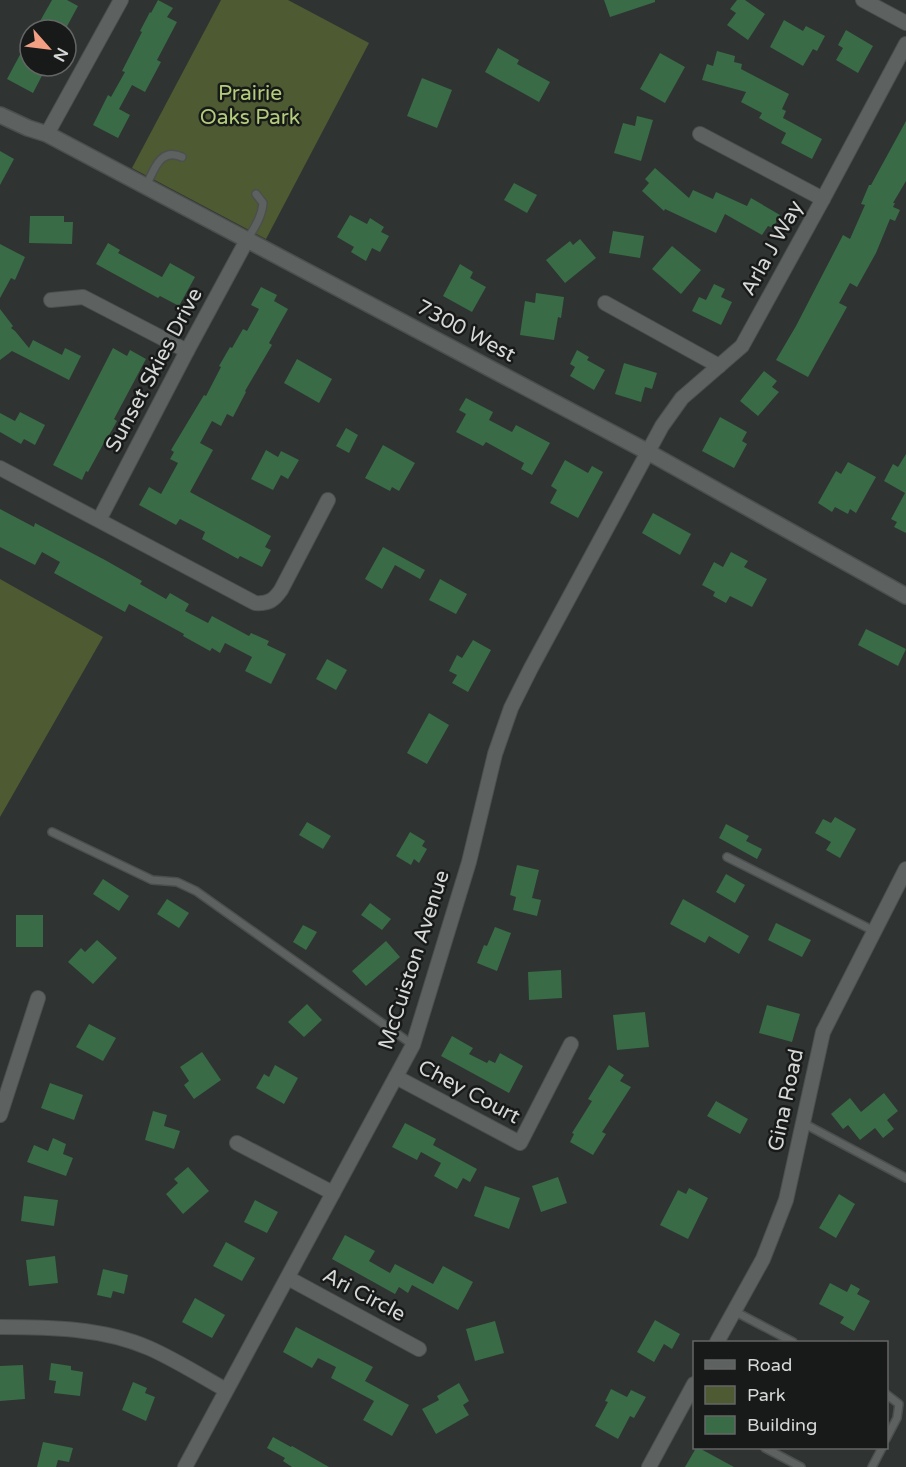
<svg xmlns="http://www.w3.org/2000/svg" width="906" height="1467" font-family="'Varela Round',sans-serif">
<style>
.green{fill:#4e5a32}
.building{fill:#396b46}
.lines{fill:none;stroke-linecap:round;stroke-linejoin:round}
.service-casing{stroke:#4c4f4e;stroke-width:10}
.minor-casing{stroke:#4c4f4e;stroke-width:16}
.tertiary-casing{stroke:#4c4f4e;stroke-width:18}
.service{stroke:#5d6261;stroke-width:7}
.minor{stroke:#5d6261;stroke-width:14}
.tertiary{stroke:#5d6261;stroke-width:15}
.labels{text-anchor:middle;dominant-baseline:central;stroke-width:5;stroke-linejoin:round;paint-order:stroke}
.park-label{font-size:21px;fill:#b2cc7a;stroke:#181a19}
.street-label{font-size:21px;fill:#d5d8d7;stroke:#181a19}
</style>
<rect width="100%" height="100%" fill="#2f3332"/>
<g class="green">
<path d="M221,0H288L369,43L266,239L132,168Z"/>
<path d="M0,579L103,637L0,817Z"/>
</g>
<g class="building">
<path d="M52,0H67L78,6L65,30H35Z"/>
<path d="M158,0L173,8L167,17L177,22L157,60L161,62L145,92L132,85L119,109L130,115L118,138L93,125L108,95L111,97L125,72L122,71L142,32L140,31L150,12L151,13Z"/>
<path d="M604,0H655V2L610,17Z"/>
<path d="M737,0H745L765,14L748,40L727,25L736,13L730,9Z"/>
<path d="M784,20L803,31L806,26L825,36L817,51L813,49L803,66L770,47Z"/>
<path d="M846,30L873,46L858,73L836,60L843,48L838,45Z"/>
<path d="M498,48L519,60L517,64L550,82L539,102L485,72Z"/>
<path d="M22,51L30,55V66H47L33,93L7,79Z"/>
<path d="M717,51L735,56L734,62L742,64L741,69L789,94L782,109L786,111L783,118L822,139L812,159L781,143L786,133L759,118L762,113L741,102L746,92L702,80L707,64L713,66Z"/>
<path d="M660,53L685,67L665,103L640,89Z"/>
<path d="M422,78L452,90L437,128L407,116Z"/>
<path d="M637,116L653,120L641,161L614,153L623,123L635,126Z"/>
<path d="M906,121V181L893,203H895L893,207L900,210L895,221L890,219L876,253L857,287L850,283L839,303L847,307L808,377L776,360L796,326L843,235L850,239L865,205L861,204L869,185H871Z"/>
<path d="M0,151L14,159L0,185Z"/>
<path d="M655,168L689,198L693,190L713,199L716,192L747,206L751,198L780,215L773,228L768,226L762,235L725,214L716,233L665,209L664,211L642,191L649,183L645,179Z"/>
<path d="M514,183L537,195L527,213L504,200Z"/>
<path d="M350,215L367,224L370,218L384,227L381,232L389,236L380,252L372,248L366,261L351,252L354,247L337,237Z"/>
<path d="M30,216H64V222H73L72,244L29,243Z"/>
<path d="M613,231L644,236L640,258L609,253Z"/>
<path d="M580,239L596,258L565,283L546,260L570,241L573,245Z"/>
<path d="M108,243L120,250L118,253L162,277L170,263L195,277L179,306L160,296L158,298L96,264Z"/>
<path d="M0,244L25,257L15,280L11,278L0,298Z"/>
<path d="M672,246L701,270L681,294L652,269Z"/>
<path d="M460,264L473,272L470,278L486,287L472,312L443,296Z"/>
<path d="M714,284L725,289L721,297L732,302L721,325L692,311L699,297L706,300Z"/>
<path d="M261,287L277,295L274,301L288,309L269,343L272,345L245,391L246,392L233,417L227,414L221,426L212,421L200,443L213,450L190,492L271,536L265,547L271,550L262,567L240,556L238,559L202,539L205,532L180,519L176,525L139,505L149,487L161,494L178,463L170,459L174,452L171,450L204,395L206,396L221,367L219,366L230,347L232,348L243,329L247,331L259,309L251,305Z"/>
<path d="M536,293L564,297L561,318L558,317L554,340L520,335L525,301L535,303Z"/>
<path d="M0,309L13,326L11,328L15,331L29,348L33,340L62,355L65,348L81,356L69,380L12,351L0,360Z"/>
<path d="M113,348L127,356L130,350L146,359L114,419L117,421L107,439H106L88,472L86,471L82,480L53,465Z"/>
<path d="M577,350L589,357L587,360L605,370L594,390L570,376L575,367L570,364Z"/>
<path d="M297,359L332,379L319,403L284,383Z"/>
<path d="M624,363L657,373L652,389L645,387L641,402L615,394Z"/>
<path d="M764,371L777,381L772,387L779,392L758,416L740,401Z"/>
<path d="M466,398L493,412L489,420L512,432L516,425L550,443L532,475L521,469L524,463L486,442L483,446L456,432L466,414L459,410Z"/>
<path d="M20,412L45,425L35,445L24,439L21,444L0,432V413L15,421Z"/>
<path d="M720,417L747,432L742,441L747,444L734,468L702,451Z"/>
<path d="M346,428L358,435L349,453L336,446Z"/>
<path d="M383,445L415,463L399,491L392,487L390,491L365,478Z"/>
<path d="M266,450L278,457L281,451L299,460L288,479L281,475L273,490L251,479Z"/>
<path d="M906,454V533L894,527L897,522L891,519L905,493L884,481L893,464L898,467Z"/>
<path d="M565,460L588,473L592,466L603,472L578,518L550,503L557,490L551,486Z"/>
<path d="M848,462L876,477L856,513L850,509L848,514L835,507L832,512L818,503L836,471L841,474Z"/>
<path d="M0,509L34,527L35,523L105,560L142,581L140,584L166,599L170,593L189,604L185,611L208,623L212,616L249,636L251,633L269,641L267,645L286,654L271,684L245,671L252,657L225,643L220,653L212,648L210,651L183,636L184,634L129,604L125,612L54,573L60,562L42,552L35,565L0,547Z"/>
<path d="M653,513L691,534L680,555L642,533Z"/>
<path d="M383,547L425,570L420,579L395,565L382,589L365,579Z"/>
<path d="M731,552L748,561L744,567L767,579L752,607L730,596L726,603L713,596L715,592L702,585L714,562L723,567Z"/>
<path d="M440,579L467,594L456,614L429,600Z"/>
<path d="M866,629L906,649L898,666L858,645Z"/>
<path d="M473,640L491,650L468,692L452,683L457,675L449,671L457,655L462,658Z"/>
<path d="M327,659L347,670L336,690L316,679Z"/>
<path d="M429,713L449,725L427,764L407,753Z"/>
<path d="M835,817L856,829L840,858L826,850L831,842L815,833L823,819L831,823Z"/>
<path d="M307,822L331,836L323,849L299,835Z"/>
<path d="M726,824L749,836L746,841L762,849L757,859L719,838Z"/>
<path d="M410,832L425,841L422,846L427,849L419,863L414,859L411,865L396,856Z"/>
<path d="M517,865L539,870L532,898L541,900L537,916L513,910L516,897L510,895Z"/>
<path d="M726,874L745,885L735,903L716,892Z"/>
<path d="M103,879L129,896L119,911L93,894Z"/>
<path d="M167,899L189,913L179,928L157,914Z"/>
<path d="M683,899L749,936L739,954L709,936L705,943L670,924Z"/>
<path d="M370,903L391,919L382,930L361,915Z"/>
<rect x="16" y="915" width="27" height="32"/>
<path d="M776,923L811,940L802,957L768,940Z"/>
<path d="M303,925L317,932L306,950L293,942Z"/>
<path d="M495,927L511,933L497,971L477,963L484,945L487,946Z"/>
<path d="M97,940L117,958L93,984L68,962L81,948L85,952Z"/>
<path d="M386,941L400,957L366,986L352,971Z"/>
<path d="M561,970L562,998L529,1000L528,972Z"/>
<path d="M307,1004L322,1020L304,1037L288,1022Z"/>
<path d="M767,1005L800,1014L792,1042L759,1033Z"/>
<path d="M645,1012L649,1047L617,1050L613,1015Z"/>
<path d="M89,1024L116,1038L103,1061L76,1047Z"/>
<path d="M452,1036L473,1048L469,1054L487,1063L489,1060L495,1063L500,1053L523,1066L509,1093L441,1056Z"/>
<path d="M202,1052L221,1080L194,1099L184,1085L189,1081L180,1067Z"/>
<path d="M275,1065L298,1078L284,1104L256,1088L264,1074L269,1077Z"/>
<path d="M609,1065L624,1075L620,1081L631,1087L602,1132L606,1134L593,1155L570,1142L574,1134L572,1133L592,1101L588,1099Z"/>
<path d="M50,1083L83,1095L74,1120L41,1108Z"/>
<path d="M884,1093L898,1111L887,1120L894,1129L883,1138L875,1128L860,1140L848,1125L843,1129L831,1114L850,1098L861,1112Z"/>
<path d="M716,1101L748,1119L740,1134L707,1116Z"/>
<path d="M153,1111L167,1115L164,1126L180,1131L174,1149L145,1140Z"/>
<path d="M405,1123L436,1139L433,1145L477,1169L470,1182L463,1178L457,1189L434,1176L441,1163L421,1152L417,1160L392,1147Z"/>
<path d="M53,1138L66,1144L63,1154L73,1158L66,1176L27,1162L34,1145L48,1151Z"/>
<path d="M188,1167L209,1191L183,1214L166,1194L178,1183L174,1179Z"/>
<path d="M558,1177L567,1203L541,1212L532,1186Z"/>
<path d="M485,1186L520,1198L509,1229L474,1216Z"/>
<path d="M689,1188L708,1198L688,1239L660,1225L678,1190L686,1194Z"/>
<path d="M839,1194L855,1204L836,1238L819,1228Z"/>
<path d="M24,1196L58,1200L54,1226L21,1221Z"/>
<path d="M255,1200L278,1212L267,1233L244,1222Z"/>
<path d="M345,1235L375,1251L369,1261L390,1273L395,1264L433,1284L443,1266L473,1282L458,1310L412,1285L408,1293L399,1287L395,1294L332,1259Z"/>
<path d="M226,1242L255,1258L242,1281L213,1266Z"/>
<path d="M55,1256L58,1283L29,1286L26,1260Z"/>
<path d="M103,1269L128,1275L124,1294L113,1291L111,1298L97,1295Z"/>
<path d="M830,1283L847,1292L851,1284L860,1289L857,1294L870,1301L854,1331L840,1323L844,1317L819,1304Z"/>
<path d="M195,1298L225,1315L212,1338L182,1322Z"/>
<path d="M655,1320L680,1334L672,1349L664,1344L654,1362L637,1352Z"/>
<path d="M495,1321L504,1353L475,1361L466,1329Z"/>
<path d="M296,1327L373,1367L365,1381L409,1405L392,1436L363,1420L374,1401L331,1378L336,1367L318,1358L312,1368L283,1352Z"/>
<path d="M51,1363L71,1366V1370L83,1372L80,1396L54,1393L56,1381L49,1380Z"/>
<path d="M23,1365L25,1399L0,1401V1366Z"/>
<path d="M133,1382L147,1388L145,1393L155,1397L146,1421L122,1410Z"/>
<path d="M459,1383L469,1401L463,1405L469,1415L436,1434L422,1409L439,1400L437,1396Z"/>
<path d="M611,1389L627,1397L631,1390L646,1397L634,1418L630,1416L618,1439L595,1426L608,1402L605,1401Z"/>
<path d="M273,1437L291,1447L292,1446L329,1467H292L283,1461L285,1458L267,1448Z"/>
<path d="M43,1442L73,1448L69,1462L58,1460L56,1467H37Z"/>
<path d="M696,1448H699L734,1467H685Z"/>
</g>
<g class="lines">
<defs>
<g id="service">
<path d="M146,186C154,170 160,147 182,157"/>
<path d="M247,240C254,228 262,217 263,203L256,194"/>
<path d="M52,832L152,880L177,882L196,891L413,1045"/>
<path d="M727,857L874,931"/>
<path d="M803,1123L906,1178"/>
<path d="M734,1311L793,1342"/>
<path d="M886,1394L899,1404L897,1418L886,1439"/>
<path d="M765,1448L801,1467"/>
<path d="M872,1467L882,1448"/>
</g>
<g id="minor">
<path d="M863,0L906,23"/>
<path d="M47,134L121,0"/>
<path d="M700,134L823,199"/>
<path d="M51,300L83,297L187,351"/>
<path d="M605,303L719,366"/>
<path d="M0,468L255,603C269,604 274,600 281,590L328,500"/>
<path d="M99,520L187,351L247,240"/>
<path d="M396,1077L520,1143L571,1044"/>
<path d="M0,1115L38,998"/>
<path d="M237,1143L333,1193"/>
<path d="M288,1278L419,1349"/>
<path d="M0,1327C50,1327 103,1328 149,1348C176,1360 201,1376 226,1390"/>
<path d="M717,1342L763,1259L786,1200L823,1032L906,869"/>
<path d="M185,1467L413,1045L469,862L495,754L511,708L531,668L662,426L682,398L742,346L823,199L906,44"/>
<path d="M649,1467L694,1384"/>
</g>
<path id="tertiary" d="M0,115L28,128L47,134L648,452L906,596"/>
</defs>
<use href="#service" class="service-casing"/>
<use href="#minor" class="minor-casing"/>
<use href="#tertiary" class="tertiary-casing"/>
<use href="#service" class="service"/>
<use href="#minor" class="minor"/>
<use href="#tertiary" class="tertiary"/>
</g>
<g class="labels">
<g class="park-label">
<text x="250" y="93">Prairie<tspan x="250" dy="24">Oaks Park</tspan></text>
</g>
<g class="street-label">
<text transform="translate(772 248) rotate(-61)">Arla J Way</text>
<text transform="translate(466 331) rotate(28)">7300 West</text>
<text transform="translate(154 370) rotate(-62)">Sunset Skies Drive</text>
<text transform="translate(414 960) rotate(-72)">McCuiston Avenue</text>
<text transform="translate(469 1092) rotate(28)">Chey Court</text>
<text transform="translate(786 1100) rotate(-78)">Gina Road</text>
<text transform="translate(364 1295) rotate(28)">Ari Circle</text>
</g>
</g>
<rect x="693" y="1341" width="195" height="108" fill="#181a19" stroke="#646665" stroke-width="1.5"/>
<rect x="705" y="1360" width="30" height="9" fill="#5d6261" stroke="#646665" stroke-width="1.5"/>
<text x="747" y="1371" font-size="18" fill="#d5d8d7">Road</text>
<rect x="705" y="1386" width="30" height="18" fill="#4e5a32" stroke="#646665" stroke-width="1.5"/>
<text x="747" y="1401" font-size="18" fill="#d5d8d7">Park</text>
<rect x="705" y="1416" width="30" height="18" fill="#396b46" stroke="#646665" stroke-width="1.5"/>
<text x="747" y="1431" font-size="18" fill="#d5d8d7">Building</text>
<g transform="translate(48 48) rotate(118)"><circle r="28" fill="#181a19" stroke="#646665" stroke-width="1.5"/>
<path d="M0-4.5L10 22L0 15L-10 22Z" fill="#f39f84"/>
<text y="-9" font-size="16" font-weight="bold" text-anchor="middle" fill="#d5d8d7">N</text>
</g>
</svg>
